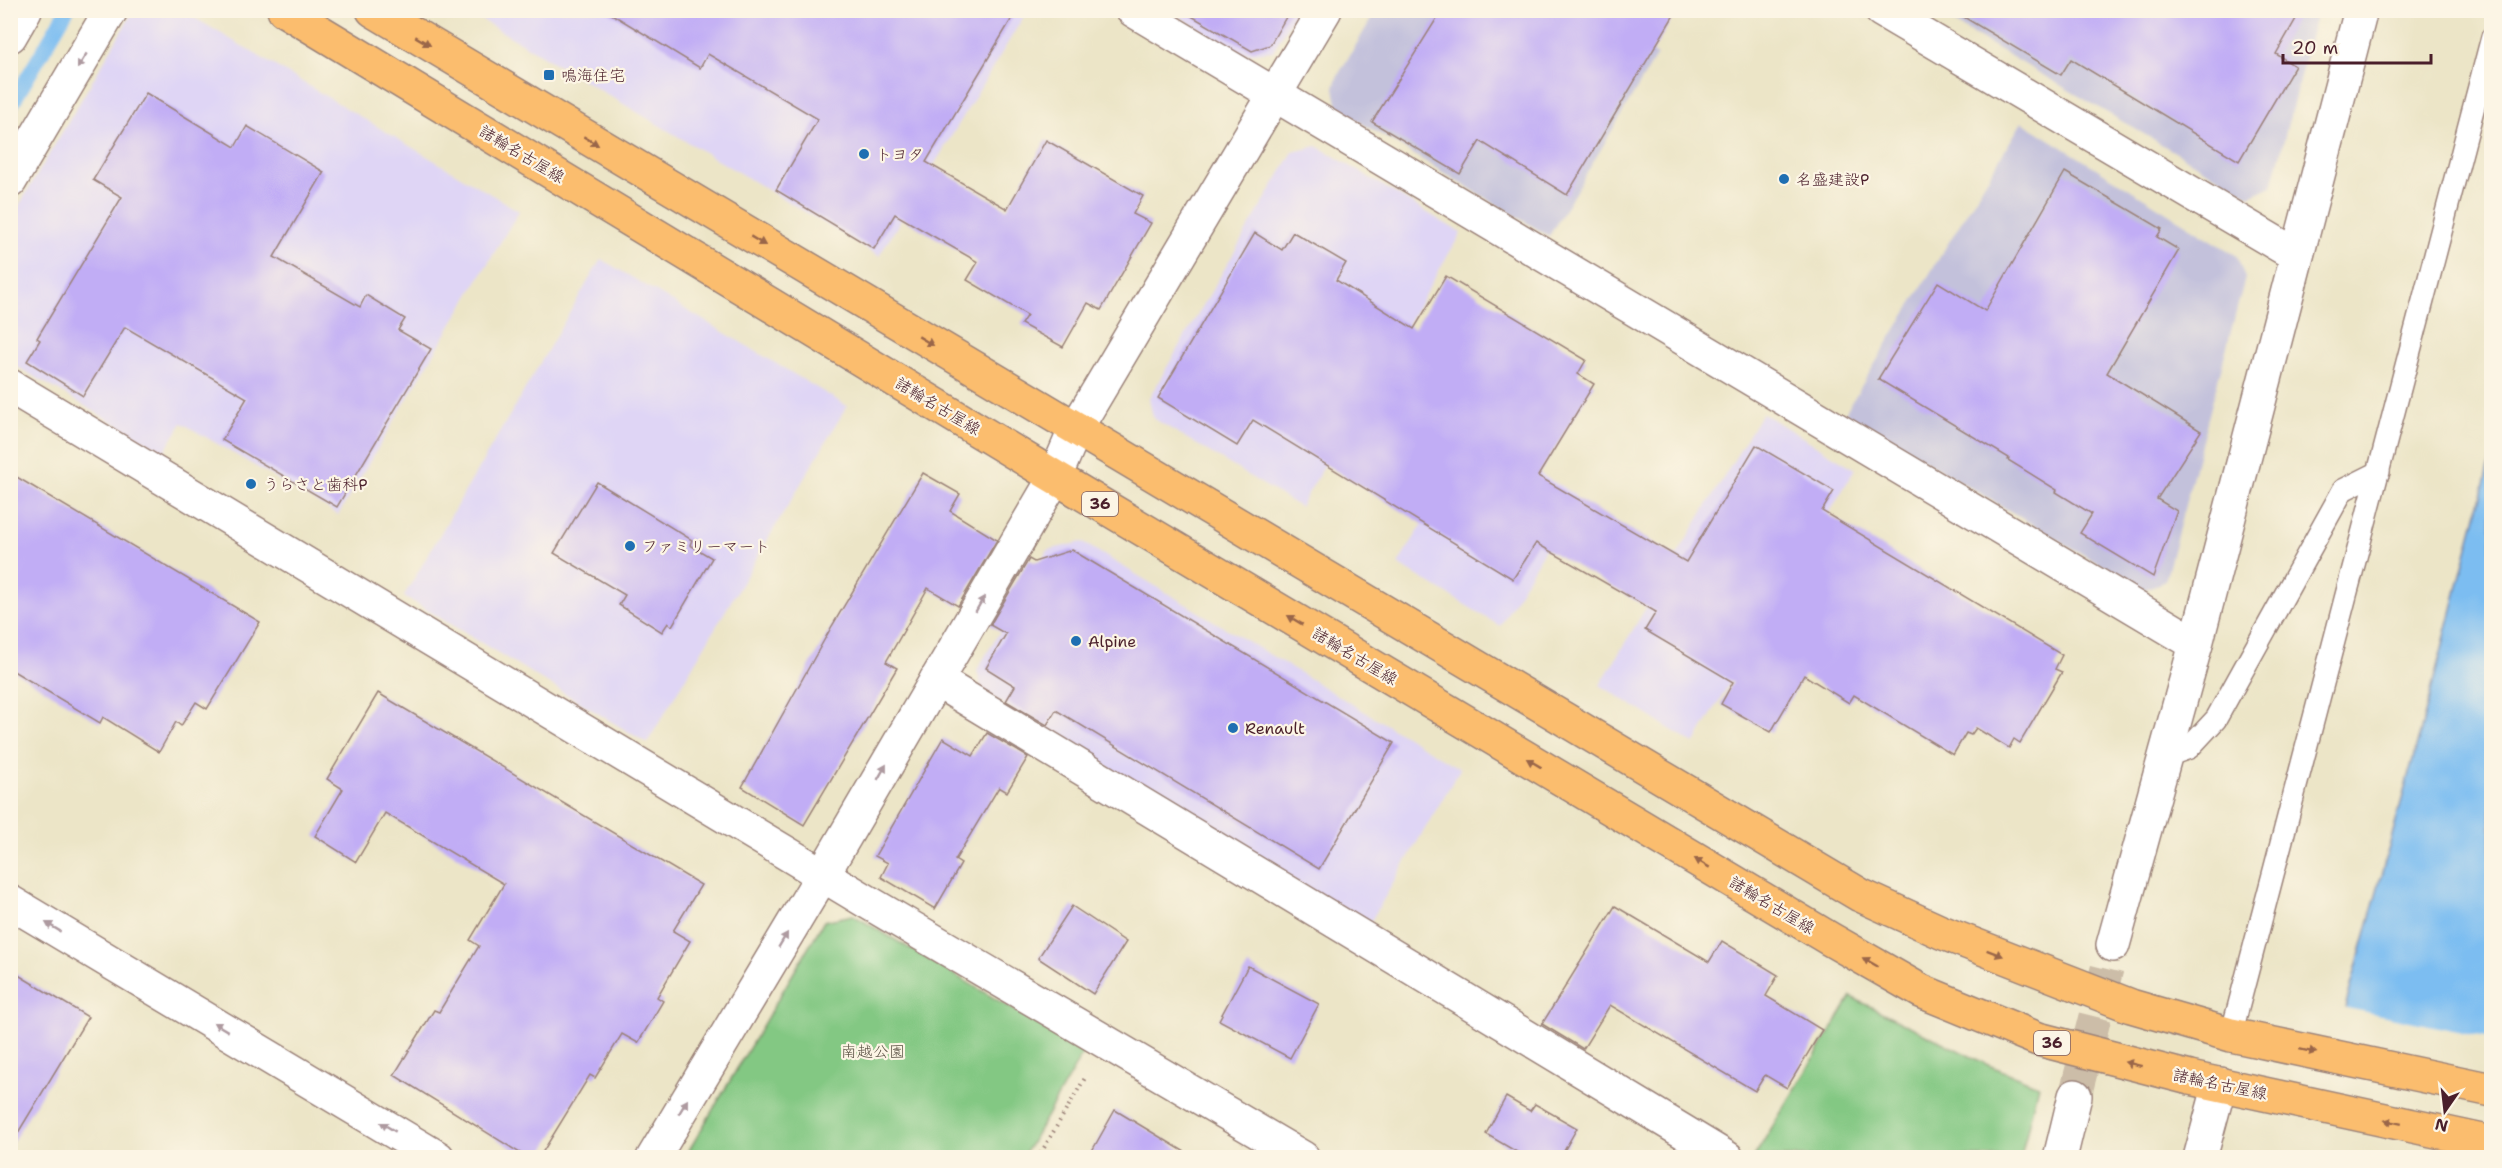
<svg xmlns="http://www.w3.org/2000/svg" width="2502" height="1168" font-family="'Shantell Sans','Klee One',sans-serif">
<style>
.built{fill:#dfd5f5}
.industrial{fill:#c3c1db}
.green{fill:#83c883;stroke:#667457;stroke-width:1.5}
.water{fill:#7bbdf1;stroke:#626e8e;stroke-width:1.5}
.pier{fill:#ece5c7}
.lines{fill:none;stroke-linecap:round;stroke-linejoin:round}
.stream{stroke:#7bbdf1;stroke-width:15}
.building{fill:#c1adf5}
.street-tunnel{stroke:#ccbda8;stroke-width:33;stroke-dasharray:33 16;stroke-linecap:butt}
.lane-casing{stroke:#9b8279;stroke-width:24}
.street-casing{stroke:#9b8279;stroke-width:36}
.primary-casing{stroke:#9b8279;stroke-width:36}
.path{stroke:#9b8279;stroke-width:4;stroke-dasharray:1.5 4.5;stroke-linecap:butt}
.lane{stroke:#fff;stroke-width:21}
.street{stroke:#fff;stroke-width:33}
.primary{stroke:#fbbd6e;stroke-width:33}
.oneway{fill:#9a6649}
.oneway2{fill:#ae9aa0}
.poi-dot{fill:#1f6fb2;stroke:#fcf5e5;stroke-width:2}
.labels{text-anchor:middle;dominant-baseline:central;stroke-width:4.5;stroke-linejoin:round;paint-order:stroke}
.shield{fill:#fcf5e5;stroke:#7f5f63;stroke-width:1.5}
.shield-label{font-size:15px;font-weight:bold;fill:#4a1f2b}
.poi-label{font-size:16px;fill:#4a1f2b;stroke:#fcf5e5;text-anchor:start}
.street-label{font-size:16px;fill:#4a1f2b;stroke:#fcf5e5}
.park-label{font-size:16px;fill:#5b5245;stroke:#fcf5e5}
</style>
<rect width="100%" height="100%" fill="#fcf5e5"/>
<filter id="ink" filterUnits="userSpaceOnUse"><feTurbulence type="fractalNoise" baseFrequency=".0167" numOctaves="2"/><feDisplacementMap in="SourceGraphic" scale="12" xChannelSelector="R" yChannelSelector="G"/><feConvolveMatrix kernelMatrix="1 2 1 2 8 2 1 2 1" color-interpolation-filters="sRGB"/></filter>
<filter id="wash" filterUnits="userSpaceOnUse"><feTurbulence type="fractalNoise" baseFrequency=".008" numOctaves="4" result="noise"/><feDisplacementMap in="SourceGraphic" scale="24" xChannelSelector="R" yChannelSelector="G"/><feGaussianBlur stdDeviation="1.35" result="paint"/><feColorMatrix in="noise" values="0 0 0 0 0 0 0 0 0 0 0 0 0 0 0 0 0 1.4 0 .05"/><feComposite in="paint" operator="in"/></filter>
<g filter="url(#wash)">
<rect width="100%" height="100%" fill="#ece5c7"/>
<g class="built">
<path d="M134,10L183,11L519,211L338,515L182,423L164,452L11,363L10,221Z"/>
<path d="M467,11H1027L879,256Z"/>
<path d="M1170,11H1296L1273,51L1242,54Z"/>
<path d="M1317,146L1461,233L1300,507L1153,418L1149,398L1293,152Z"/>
<path d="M601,259L847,406L647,743L404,596Z"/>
<path d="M1762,413L1855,469L1694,744L1600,685Z"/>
<path d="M1477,436L1576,495L1500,626L1398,564Z"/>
<path d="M1082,542L1460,769L1368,926L982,691L977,670L1048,550Z"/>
</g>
<g class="industrial">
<path d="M1376,11H1582L1657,55L1549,236L1338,109L1334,88L1337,77Z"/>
<path d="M1933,11H2317L2272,186L2250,196Z"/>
<path d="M2022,122L2237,256L2245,278L2165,581L2143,590L1845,413Z"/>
</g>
<g class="green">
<path d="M853,915L1084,1051L1023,1157H685L824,921Z"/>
<path d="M1851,997L1988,1065L2038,1085L2021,1157H1754Z"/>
</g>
<path class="water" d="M2491,457V1157L2304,1158L2422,726Z"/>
<path class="pier" d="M2342,1007L2491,1038V1157H2328L2303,1152Z"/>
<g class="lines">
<path class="stream" d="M10,107L67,10"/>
</g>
<g id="blocks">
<g class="building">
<path d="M605,10H1017L926,162L1007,209L1046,140L1143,196L1133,214L1151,223L1101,310L1088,303L1063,347L1021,324L1027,315L967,280L978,262L895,214L874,249L776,190L818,119L708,54L700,68Z"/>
<path d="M1181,10H1290L1270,45L1252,51Z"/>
<path d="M1442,10H1677L1567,195L1480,141L1460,174L1372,122Z"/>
<path d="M1952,10H2301L2276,54L2295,66L2239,161L2071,59L2061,75Z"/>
<path d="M146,93L235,147L247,126L324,172L274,257L360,307L366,295L405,319L398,330L431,349L337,507L222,440L247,398L125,327L83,396L27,361L40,340L37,338L122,197L93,180Z"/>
<path d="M2065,172L2162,229L2157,237L2179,250L2107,373L2201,431L2157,499L2177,511L2153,577L2080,533L2092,514L2056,492L2057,490L2008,460L2009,458L1878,379L1938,282L1985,311Z"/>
<path d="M1293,232L1346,263L1336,280L1414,329L1446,276L1586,360L1578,374L1594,384L1538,476L1686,562L1756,445L1834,491L1822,511L2062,655L2055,669L2062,672L2020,743L2014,739L2009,748L1976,728L1971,735L1966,733L1953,755L1854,695L1849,703L1804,675L1771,732L1721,704L1733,682L1645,630L1656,612L1536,543L1513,579L1253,420L1237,446L1158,398L1255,233L1282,250Z"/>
<path d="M10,473L260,622L207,709L196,702L181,726L176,722L159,752L103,717L100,723L10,669Z"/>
<path d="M923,473L960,494L950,511L997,540L958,606L928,588L886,662L897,668L804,825L742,787L832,626Z"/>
<path d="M597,482L692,540L690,545L712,558L672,626L668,623L662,632L619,605L625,595L554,553Z"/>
<path d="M1072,550L1394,743L1319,869L1056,710L1047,725L1006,701L1015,686L986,668L1006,634L990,625L1029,559L1034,562Z"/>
<path d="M378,693L701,885L673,931L690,941L657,997L663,1001L638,1043L622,1034L595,1078L590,1075L539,1158H528L394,1075L434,1010L439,1012L479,946L470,940L504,884L385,813L356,862L315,836L343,789L327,779Z"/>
<path d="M987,733L1028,757L1007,792L999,787L955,860L961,864L935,909L881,877L888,863L875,856L943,738L973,756Z"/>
<path d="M1072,906L1126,942L1093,994L1038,958Z"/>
<path d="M1615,906L1709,962L1722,941L1778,975L1766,996L1822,1030L1787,1088L1765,1075L1755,1091L1610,1005L1583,1049L1542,1024Z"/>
<path d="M1248,966L1319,1004L1290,1058L1219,1020Z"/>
<path d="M10,970L88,1017L10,1146Z"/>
<path d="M1506,1097L1530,1111L1535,1104L1577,1128L1560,1158H1527L1486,1134Z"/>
<path d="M1115,1110L1195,1158H1088Z"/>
</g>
</g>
</g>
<g filter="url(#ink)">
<use href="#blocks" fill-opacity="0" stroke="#9b8279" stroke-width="1.5"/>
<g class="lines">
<path class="street-tunnel" d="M2075,1096L2113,945"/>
<defs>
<g id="lane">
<path d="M2164,757L2189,748L2216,719L2343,490L2379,472"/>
<path d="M2231,1035L2492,37"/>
</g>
<g id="street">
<path d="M1133,10L2196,644"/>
<path d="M1881,10L2296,255"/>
<path d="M10,36L25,10"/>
<path d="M10,181L111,10"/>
<path d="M10,386L866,901L1303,1158"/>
<path d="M936,680L1727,1158"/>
<path d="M10,902L438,1158"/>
<path d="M2113,945L2196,644L2361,10"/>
<path d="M653,1158L823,874L1055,477L1075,430L1325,10"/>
<path d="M2060,1158L2075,1096"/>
<path d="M2200,1158L2220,1084"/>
</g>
<g id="primary">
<path d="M284,10L1055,477L1830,939L1921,991L2038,1039L2190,1078L2492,1143"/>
<path d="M373,10L1860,895L1941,932L2131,1006L2231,1035L2492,1090"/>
</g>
</defs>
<use href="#lane" class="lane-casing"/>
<use href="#street" class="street-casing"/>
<use href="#primary" class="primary-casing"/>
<path class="path" d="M1038,1158L1085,1078"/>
<use href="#lane" class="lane"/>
<use href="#street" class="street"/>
<use href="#primary" class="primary"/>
</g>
<defs><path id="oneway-solid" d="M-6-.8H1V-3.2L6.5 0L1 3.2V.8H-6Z" transform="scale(1.5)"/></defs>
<g class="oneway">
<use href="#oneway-solid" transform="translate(423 41) rotate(31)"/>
<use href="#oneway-solid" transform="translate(591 141) rotate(31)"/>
<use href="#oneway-solid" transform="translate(758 241) rotate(31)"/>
<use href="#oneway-solid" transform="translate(926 341) rotate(31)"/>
<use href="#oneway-solid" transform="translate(1295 620) rotate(-149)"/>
<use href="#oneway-solid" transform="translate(1534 763) rotate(-149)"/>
<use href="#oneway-solid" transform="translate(1702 863) rotate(-149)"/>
<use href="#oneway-solid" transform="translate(1995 953) rotate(21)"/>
<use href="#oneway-solid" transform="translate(1870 962) rotate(-150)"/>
<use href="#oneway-solid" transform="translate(2308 1051) rotate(12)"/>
<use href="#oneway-solid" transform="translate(2133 1064) rotate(-166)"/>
<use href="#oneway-solid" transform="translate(2393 1122) rotate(-168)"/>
</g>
<g class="oneway2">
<use href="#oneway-solid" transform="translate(82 61) rotate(121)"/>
<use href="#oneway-solid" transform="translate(980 604) rotate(-60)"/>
<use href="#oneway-solid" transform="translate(882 772) rotate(-60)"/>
<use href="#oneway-solid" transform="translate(53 927) rotate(-149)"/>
<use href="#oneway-solid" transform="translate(783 940) rotate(-59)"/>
<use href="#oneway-solid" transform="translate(221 1027) rotate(-149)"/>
<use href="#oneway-solid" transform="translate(683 1107) rotate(-59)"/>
<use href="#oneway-solid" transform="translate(388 1127) rotate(-149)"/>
</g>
</g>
<g class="poi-dot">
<rect x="543" y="69" width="12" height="12" rx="3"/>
<circle cx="864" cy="154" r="6"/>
<circle cx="1784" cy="179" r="6"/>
<circle cx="251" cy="484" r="6"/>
<circle cx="630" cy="546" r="6"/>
<circle cx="1076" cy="641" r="6"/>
<circle cx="1233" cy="728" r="6"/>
</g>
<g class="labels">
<g class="shield">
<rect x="1082" y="492" width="36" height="24" rx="4.5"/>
<rect x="2034" y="1031" width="36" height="24" rx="4.5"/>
</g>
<g class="shield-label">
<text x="1100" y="504">36</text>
<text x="2052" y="1043">36</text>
</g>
<g class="poi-label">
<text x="561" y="75">鳴海住宅</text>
<text x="876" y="154">トヨタ</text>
<text x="1796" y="179">名盛建設P</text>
<text x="263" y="484">うらさと歯科P</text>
<text x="642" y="546">ファミリーマート</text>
<text x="1088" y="641">Alpine</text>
<text x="1245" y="728">Renault</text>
</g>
<g class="street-label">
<text transform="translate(522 154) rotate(31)">諸輪名古屋線</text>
<text transform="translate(938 406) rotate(31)">諸輪名古屋線</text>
<text transform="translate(1355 656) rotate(31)">諸輪名古屋線</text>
<text transform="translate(1772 905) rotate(31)">諸輪名古屋線</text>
<text transform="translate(2220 1084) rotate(12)">諸輪名古屋線</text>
</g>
<g class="park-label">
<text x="873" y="1051">南越公園</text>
</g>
</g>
<rect width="2502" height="1168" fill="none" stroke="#fcf5e5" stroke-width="36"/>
<g transform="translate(2445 1111) rotate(194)" stroke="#fcf5e5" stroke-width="4.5" paint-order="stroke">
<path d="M0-4.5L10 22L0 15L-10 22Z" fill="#4a1f2b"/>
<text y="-9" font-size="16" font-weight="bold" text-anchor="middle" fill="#4a1f2b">N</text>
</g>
<path d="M2283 54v9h148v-9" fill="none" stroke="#4a1f2b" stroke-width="3"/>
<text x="2292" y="54" font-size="18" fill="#4a1f2b" stroke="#fcf5e5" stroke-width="4.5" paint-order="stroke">20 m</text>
</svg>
